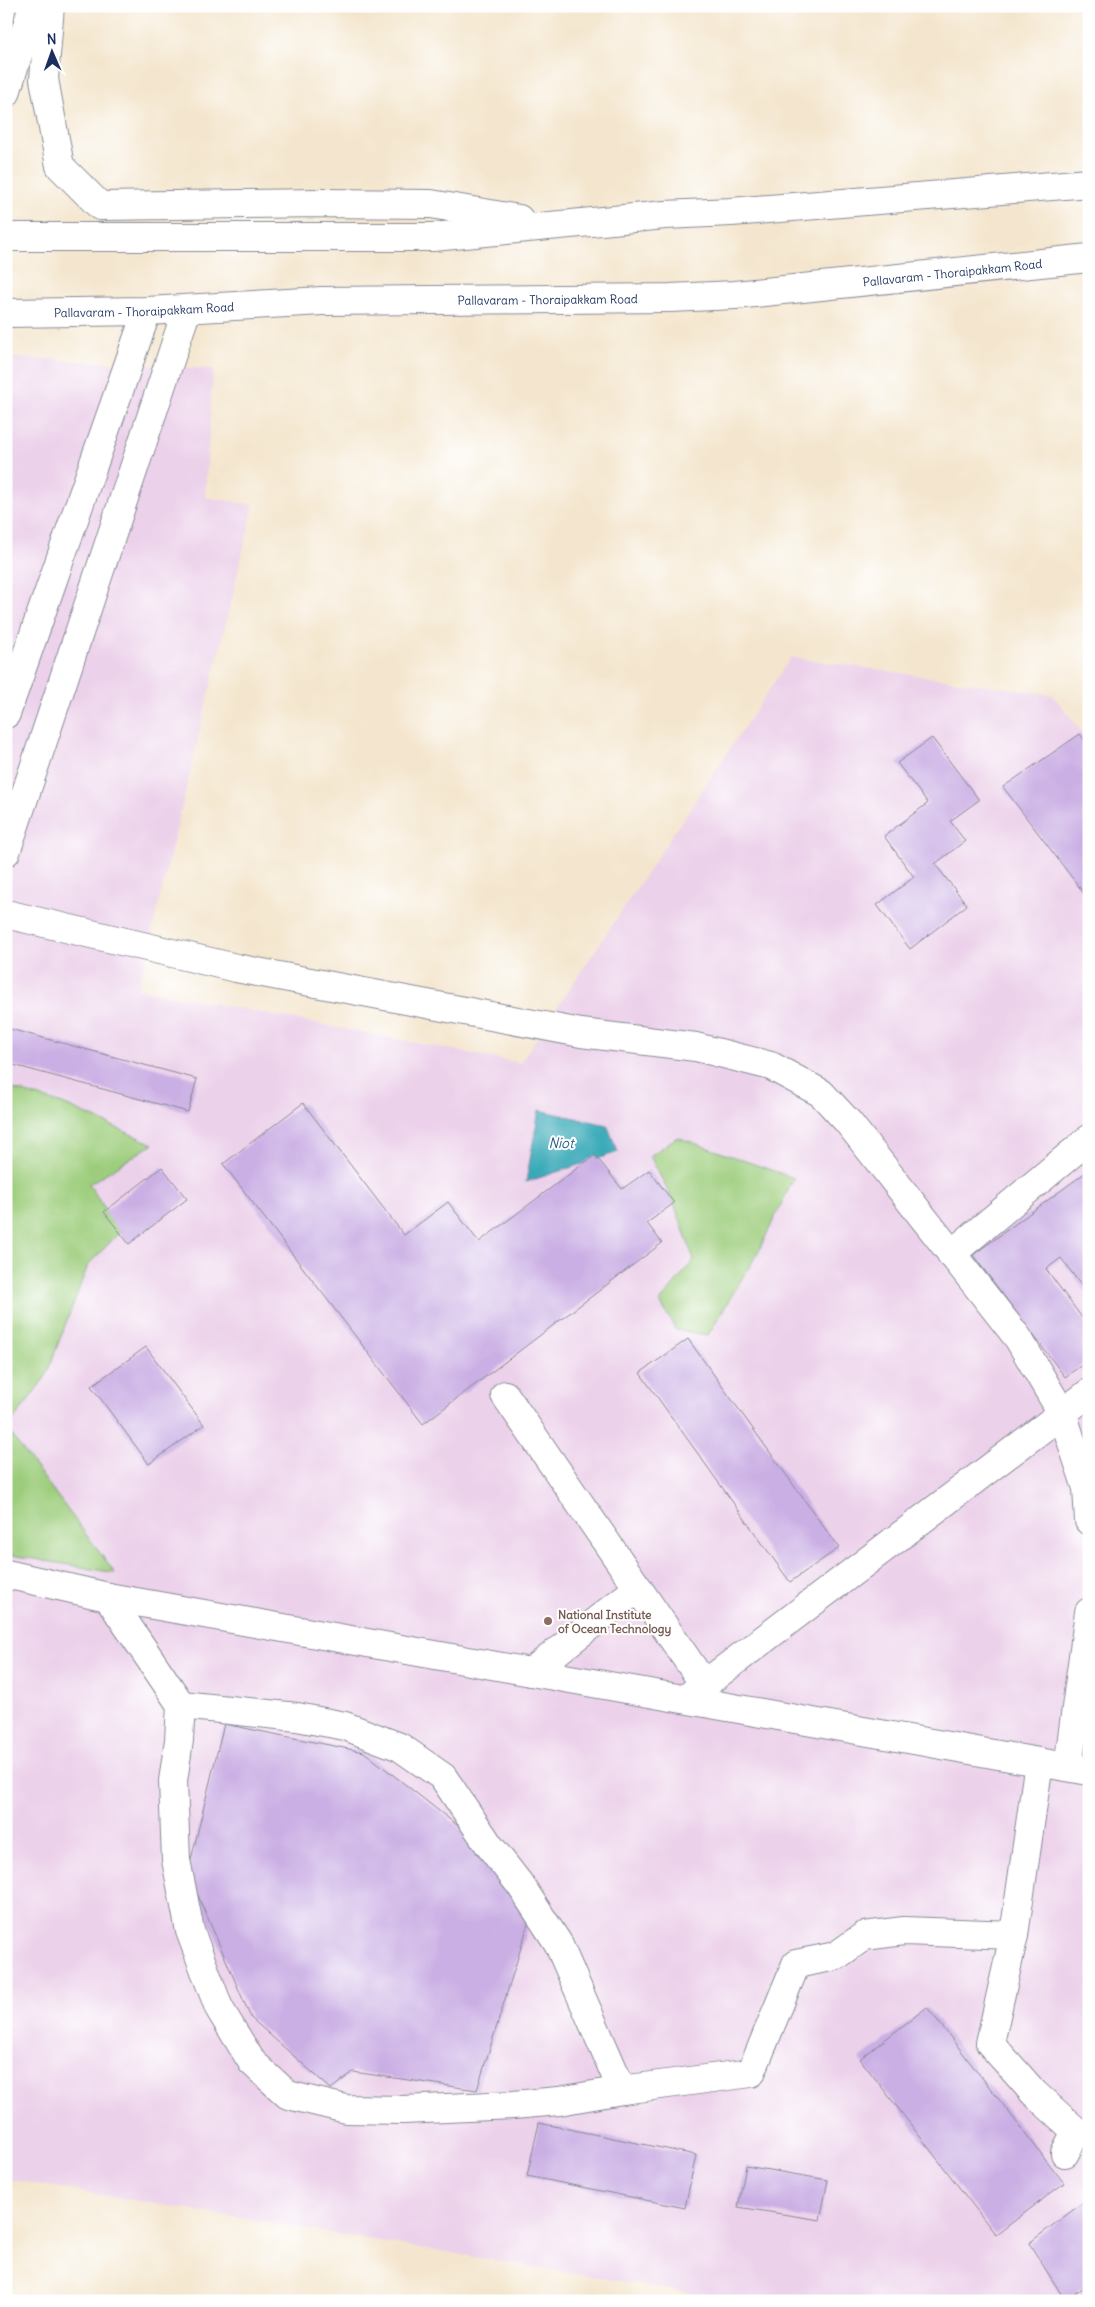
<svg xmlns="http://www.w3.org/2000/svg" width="1095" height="2307" font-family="Delius,sans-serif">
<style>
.built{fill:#ecd1ea}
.green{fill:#9dcd7c;stroke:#5c7e6d}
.water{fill:#3aaab8;stroke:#2a6c8b}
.building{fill:#caafe4}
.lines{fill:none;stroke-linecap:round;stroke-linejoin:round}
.minor-casing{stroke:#888a96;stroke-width:30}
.major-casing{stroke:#888a96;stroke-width:30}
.minor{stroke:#fff;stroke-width:28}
.major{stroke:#fff;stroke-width:28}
.education-dot{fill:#8d6e63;stroke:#fff;stroke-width:2}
.labels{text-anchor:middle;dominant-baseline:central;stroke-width:4;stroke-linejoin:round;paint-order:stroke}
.street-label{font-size:12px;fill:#1b2f5e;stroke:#fff}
.education-label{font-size:12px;font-weight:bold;fill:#785e54;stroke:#fff;text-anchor:start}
.water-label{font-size:14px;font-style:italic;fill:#276082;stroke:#fff}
</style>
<rect width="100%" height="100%" fill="#fff"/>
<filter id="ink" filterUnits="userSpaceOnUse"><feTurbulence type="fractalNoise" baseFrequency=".02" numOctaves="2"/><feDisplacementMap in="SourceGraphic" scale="10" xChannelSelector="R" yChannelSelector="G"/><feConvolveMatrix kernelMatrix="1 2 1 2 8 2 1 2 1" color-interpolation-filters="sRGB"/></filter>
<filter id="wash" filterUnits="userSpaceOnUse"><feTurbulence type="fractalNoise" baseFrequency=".0096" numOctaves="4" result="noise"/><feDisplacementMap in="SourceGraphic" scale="20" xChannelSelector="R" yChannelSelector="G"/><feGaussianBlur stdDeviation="1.12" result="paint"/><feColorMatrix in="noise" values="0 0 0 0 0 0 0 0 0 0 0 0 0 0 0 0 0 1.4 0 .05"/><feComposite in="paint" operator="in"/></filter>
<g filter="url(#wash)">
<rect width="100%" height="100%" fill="#f4e6ce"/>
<path class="built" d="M6,357L213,369L205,497L254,505L138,989L520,1063L791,657L1053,695L1089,741V2301H739L6,2179Z"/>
<g class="green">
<path d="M6,1087L63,1104L153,1144L89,1184L120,1232L88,1265L46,1376L7,1429L115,1573L6,1554Z"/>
<path d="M677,1137L794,1178L758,1252L708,1335L676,1330L660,1302L694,1260L674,1203L650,1156Z"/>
</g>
<path class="water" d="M539,1110L607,1125L618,1152L526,1182Z"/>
<g id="blocks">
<g class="building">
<path d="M1080,734L1089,746V900L1003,787Z"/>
<path d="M932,738L979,800L950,821L965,841L935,864L967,905L910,949L877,905L914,877L884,836L928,803L897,763Z"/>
<path d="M6,1028L197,1079L188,1112L6,1063Z"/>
<path d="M303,1103L404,1235L448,1202L479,1242L595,1155L622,1189L649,1170L674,1203L647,1223L662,1243L423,1424L223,1164Z"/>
<path d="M162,1167L187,1199L129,1244L104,1212Z"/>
<path d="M1089,1170V1296L1061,1258L1046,1269L1089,1327V1360L1065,1377L973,1255Z"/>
<path d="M688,1339L839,1548L790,1582L640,1373Z"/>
<path d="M146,1347L204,1425L149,1464L91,1386Z"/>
<path d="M224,1724L364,1752L458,1826L531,1915L477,2090L353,2072L331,2089L251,2018L188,1872Z"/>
<path d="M927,2007L1064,2183L996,2235L860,2059Z"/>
<path d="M539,2123L696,2155L685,2208L527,2176Z"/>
<path d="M746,2166L828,2180L820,2220L738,2207Z"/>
<path d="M1089,2198V2283L1065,2300L1029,2243Z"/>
</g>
</g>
</g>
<g filter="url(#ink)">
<use href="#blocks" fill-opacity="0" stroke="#888a96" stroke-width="1"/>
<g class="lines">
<defs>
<g id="minor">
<path d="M6,93L33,6"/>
<path d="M6,714L147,311"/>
<path d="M6,852L187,309"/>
<path d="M6,914L236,968L581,1033L696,1047L771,1066L821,1093L848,1122L1018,1338L1062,1413L1087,1488L1089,1521"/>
<path d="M951,1254L1089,1139"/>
<path d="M505,1395L704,1684"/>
<path d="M6,1574L108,1597L1089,1771"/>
<path d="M108,1597L181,1705L179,1740L173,1781L176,1860L190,1931L219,2008L252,2062L288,2095L346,2109L403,2110L513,2105L559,2101L622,2090L751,2073L796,1964L836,1956L864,1936L904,1931L1014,1935L1039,1762"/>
<path d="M531,1672L638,1588"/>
<path d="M685,1699L1089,1393"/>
<path d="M181,1705L297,1717L345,1726L400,1747L443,1777L489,1845L521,1886L558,1943L622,2090"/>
<path d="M1068,1767L1089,1612"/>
<path d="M1014,1935L990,2043L1034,2093L1076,2131L1065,2153"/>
</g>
<g id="major">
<path d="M50,6L44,79L60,166L100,206L320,203L431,204L519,219"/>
<path d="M6,237H433L665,215L731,212L1089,183"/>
<path id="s1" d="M6,313L147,311L322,301L670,298L735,295L1089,258"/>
</g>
</defs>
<use href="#minor" class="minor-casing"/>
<use href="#major" class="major-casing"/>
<use href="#minor" class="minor"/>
<use href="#major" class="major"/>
</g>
</g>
<circle class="education-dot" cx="548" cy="1621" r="5"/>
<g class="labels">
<g class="street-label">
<text stroke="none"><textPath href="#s1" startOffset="948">Pallavaram - Thoraipakkam Road</textPath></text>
<text stroke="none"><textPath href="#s1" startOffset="542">Pallavaram - Thoraipakkam Road</textPath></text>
<text stroke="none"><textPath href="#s1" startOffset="138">Pallavaram - Thoraipakkam Road</textPath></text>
</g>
<g class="education-label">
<text x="558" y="1614">National Institute<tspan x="558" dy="14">of Ocean Technology</tspan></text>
</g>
<g class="water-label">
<text x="561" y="1143">Niot</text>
</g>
</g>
<rect width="1095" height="2307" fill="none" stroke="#fff" stroke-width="25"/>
<g transform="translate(52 52) rotate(358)" stroke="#ffffff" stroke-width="4" paint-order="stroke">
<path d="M0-4L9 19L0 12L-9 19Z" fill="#1b2f5e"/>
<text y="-8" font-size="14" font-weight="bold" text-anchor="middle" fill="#1b2f5e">N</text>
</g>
</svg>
